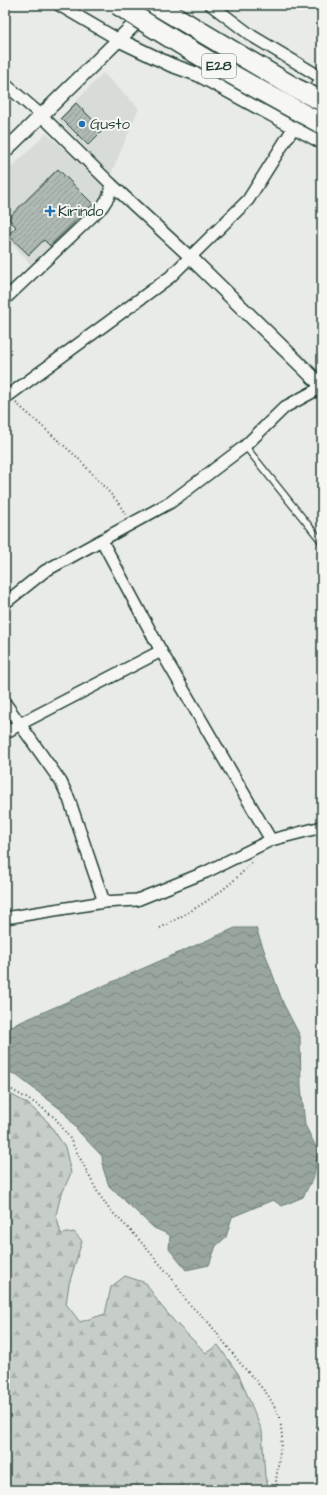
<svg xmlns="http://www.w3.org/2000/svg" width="327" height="1495" font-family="'Architects Daughter',sans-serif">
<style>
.built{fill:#d8dcd8}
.forest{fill:url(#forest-firs);stroke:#73867e}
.water{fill:url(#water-waves);stroke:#687c75}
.building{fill:url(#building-hatch);stroke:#1f3d34}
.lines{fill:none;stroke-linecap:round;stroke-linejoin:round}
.service-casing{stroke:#1f3d34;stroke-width:8}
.minor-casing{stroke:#1f3d34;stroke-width:14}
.tertiary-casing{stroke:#1f3d34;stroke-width:16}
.path{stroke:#1f3d34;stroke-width:2;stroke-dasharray:1 3;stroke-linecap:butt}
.service{stroke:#f6f6f2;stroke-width:5.5}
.minor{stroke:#f6f6f2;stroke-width:11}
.tertiary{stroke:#f6f6f2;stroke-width:13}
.motorway-bridge-casing{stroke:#1f3d34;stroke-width:22;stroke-linecap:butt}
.motorway-bridge{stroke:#f6f6f2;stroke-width:19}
.poi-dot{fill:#1f6fb2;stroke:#f6f6f2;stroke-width:1.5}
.labels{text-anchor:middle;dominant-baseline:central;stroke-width:4;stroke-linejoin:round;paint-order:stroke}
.shield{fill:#f6f6f2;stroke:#60746d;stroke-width:1}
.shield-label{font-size:14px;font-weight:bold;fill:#1f3d34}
.poi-label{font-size:15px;fill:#1f3d34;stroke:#f6f6f2;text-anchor:start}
</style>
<defs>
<pattern id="forest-firs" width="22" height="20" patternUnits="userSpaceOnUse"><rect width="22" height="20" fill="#c7cec9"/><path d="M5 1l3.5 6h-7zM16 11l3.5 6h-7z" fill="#aab2ad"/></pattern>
<pattern id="water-waves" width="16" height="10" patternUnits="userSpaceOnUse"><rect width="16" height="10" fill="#99a6a0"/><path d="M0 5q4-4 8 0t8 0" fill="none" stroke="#7c8883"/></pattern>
<pattern id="building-hatch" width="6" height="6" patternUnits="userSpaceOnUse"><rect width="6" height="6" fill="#b0bab5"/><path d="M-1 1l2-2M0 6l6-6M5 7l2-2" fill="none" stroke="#8f9894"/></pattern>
</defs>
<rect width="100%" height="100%" fill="#e9ebe7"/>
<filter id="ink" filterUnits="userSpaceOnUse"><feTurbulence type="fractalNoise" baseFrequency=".025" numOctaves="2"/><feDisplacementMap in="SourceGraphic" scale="8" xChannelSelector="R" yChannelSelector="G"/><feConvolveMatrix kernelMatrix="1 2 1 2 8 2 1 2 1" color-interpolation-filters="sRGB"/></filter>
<g filter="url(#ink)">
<g class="built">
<path d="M103,73L139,108L111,174L58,120Z"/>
<path d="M46,133L106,185L104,196L31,265L5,236V174Z"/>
</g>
<path class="forest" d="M5,1091L28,1104L48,1122L65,1147L71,1173L60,1198L56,1215L61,1234L74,1232L82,1241L69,1284L66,1304L80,1322L105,1314L111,1287L125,1276L146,1283L158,1302L174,1321L206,1353L218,1345L239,1375L262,1431L265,1477L270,1490H5Z"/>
<path class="water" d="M235,928H256L283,1003L300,1036L301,1086L305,1125L318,1151L314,1176L303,1197L282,1206L273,1200L232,1217L226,1237L216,1246L209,1265L186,1270L169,1249L170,1235L154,1228L109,1186L103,1168L102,1156L80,1133L63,1111L16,1075L5,1070V1029Z"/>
<g class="building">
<path d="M76,103L103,130L88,145L61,118Z"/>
<path d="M58,169L93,204L50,246L44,240L29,255L8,235L16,227L8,218Z"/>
</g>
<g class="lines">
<defs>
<path id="service" d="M245,446L322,542"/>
<g id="minor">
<path d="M59,5L119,40"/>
<path d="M211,5L252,36L322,78"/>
<path d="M5,84L41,115L111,184L190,257"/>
<path d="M5,299L102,207L109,196L111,184"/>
<path d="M5,398L170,277L248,200L294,127L322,77"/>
<path d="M102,541L161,651L271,840"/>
<path d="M5,603L45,571L171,502L245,446L285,407L322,387"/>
<path d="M5,703L61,782L69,799L104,902"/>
<path d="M5,733L20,724L161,651"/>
<path d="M5,918L104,902L137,900L206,872L271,840L322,827"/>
</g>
<g id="tertiary">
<path d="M119,40L171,65L199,75L322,142"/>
<path d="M5,151L154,5"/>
<path d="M190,257L322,386"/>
</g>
</defs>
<use href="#service" class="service-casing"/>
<use href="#minor" class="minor-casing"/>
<use href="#tertiary" class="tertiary-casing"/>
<g class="path">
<path d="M16,403L78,458L117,501L126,515"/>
<path d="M160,928C195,909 225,893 252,862"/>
<path d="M5,1086L40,1106L56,1119L69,1137L97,1191L109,1209L135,1235L172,1278L187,1302L209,1323L240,1363L268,1395L280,1417L282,1437L276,1480L278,1490"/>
</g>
<use href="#service" class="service"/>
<use href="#minor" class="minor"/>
<use href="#tertiary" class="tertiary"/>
<defs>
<g id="motorway-bridge">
<path d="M118,5C184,48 252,87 322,124"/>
<path d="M156,5L295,88L322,101"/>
</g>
</defs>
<use href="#motorway-bridge" class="motorway-bridge-casing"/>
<use href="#motorway-bridge" class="motorway-bridge"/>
</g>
</g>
<g class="poi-dot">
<circle cx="82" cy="124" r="4"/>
<path d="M48 205h4v4h4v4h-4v4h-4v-4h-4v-4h4z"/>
</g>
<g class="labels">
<rect class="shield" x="202" y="54" width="34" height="24" rx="3"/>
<g class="shield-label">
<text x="219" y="66">E28</text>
</g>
<g class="poi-label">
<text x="90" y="124">Gusto</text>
<text x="58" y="211">Kirindo</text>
</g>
</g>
<rect width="327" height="1495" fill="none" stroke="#f6f6f2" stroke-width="20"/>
<rect x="10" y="10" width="307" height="1475" fill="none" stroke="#1f3d34" stroke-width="1.5" filter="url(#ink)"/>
</svg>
